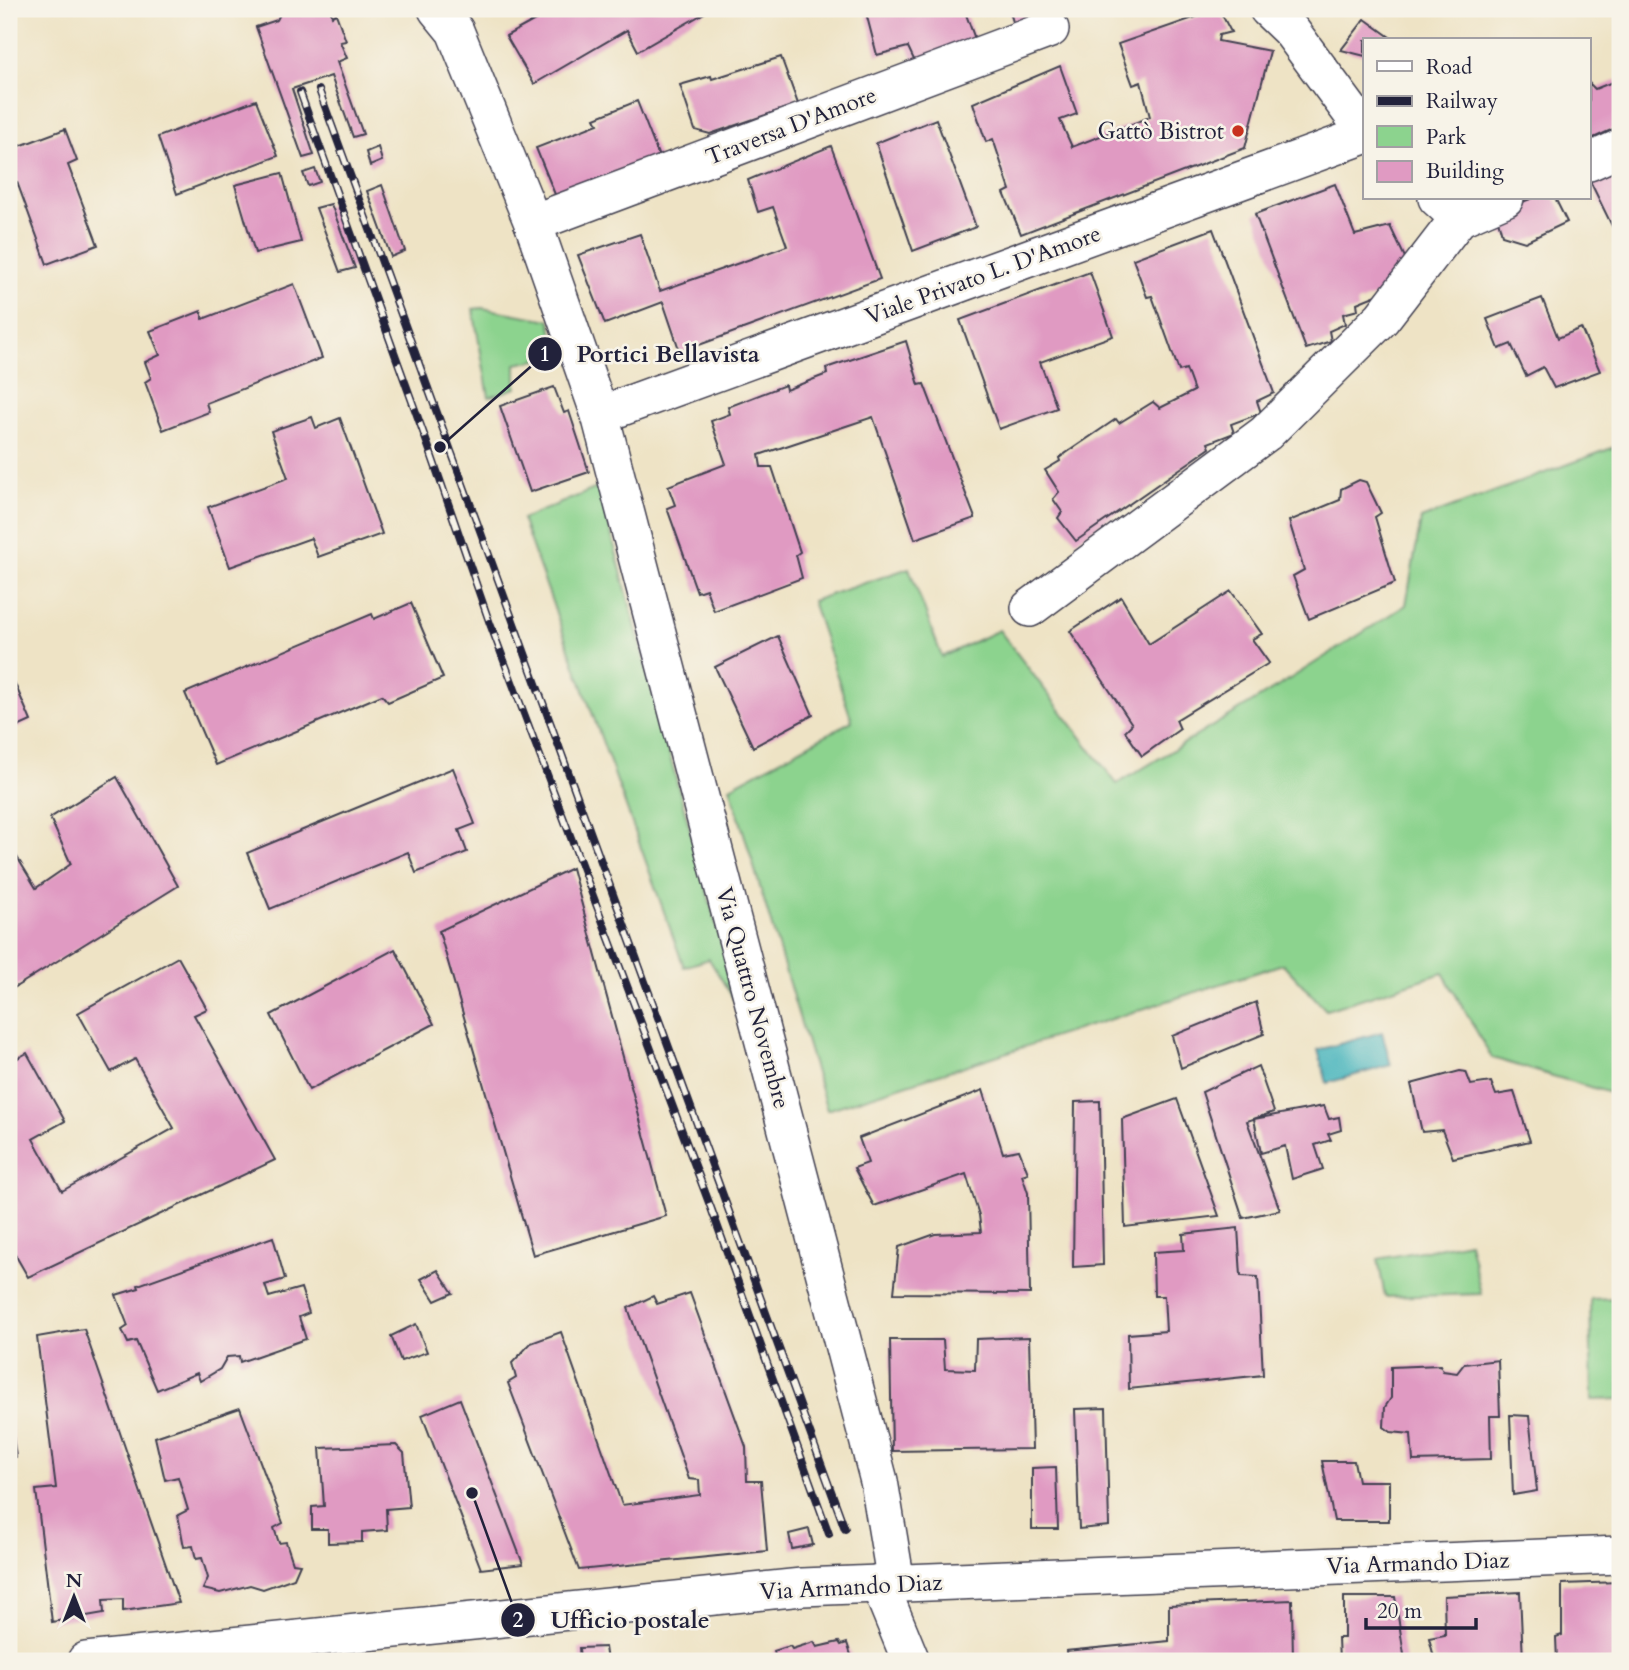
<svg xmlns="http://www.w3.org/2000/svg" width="1629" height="1670" font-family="Cardo,serif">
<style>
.green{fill:#8cd38e;stroke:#577a64;stroke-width:2}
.water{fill:#44b4bc;stroke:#336b7c;stroke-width:2}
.building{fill:#e09ac2}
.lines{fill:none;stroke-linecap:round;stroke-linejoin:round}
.minor-casing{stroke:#413f50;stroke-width:40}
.minor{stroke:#fff;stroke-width:37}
.rail-casing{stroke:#22223b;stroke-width:8}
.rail{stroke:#f7f3e8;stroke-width:5;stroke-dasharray:16;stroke-linecap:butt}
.poi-dot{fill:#c8321e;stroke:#f7f3e8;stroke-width:2.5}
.labels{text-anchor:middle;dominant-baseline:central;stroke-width:5;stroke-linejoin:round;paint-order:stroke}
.street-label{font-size:23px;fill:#22223b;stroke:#f7f3e8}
.poi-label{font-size:23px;fill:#22223b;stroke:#f7f3e8;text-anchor:end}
.leader{fill:none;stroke:#22223b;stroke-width:2.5}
.callout-dot{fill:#22223b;stroke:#f7f3e8;stroke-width:2.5}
.mark-label{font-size:21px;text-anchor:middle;font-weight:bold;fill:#fff}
.callout-label{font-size:24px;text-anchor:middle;font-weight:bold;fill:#22223b;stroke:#f7f3e8;stroke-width:5;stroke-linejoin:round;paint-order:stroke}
</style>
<rect width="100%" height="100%" fill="#f7f3e8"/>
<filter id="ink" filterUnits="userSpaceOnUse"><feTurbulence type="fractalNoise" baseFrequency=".0143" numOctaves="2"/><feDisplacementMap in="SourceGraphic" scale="14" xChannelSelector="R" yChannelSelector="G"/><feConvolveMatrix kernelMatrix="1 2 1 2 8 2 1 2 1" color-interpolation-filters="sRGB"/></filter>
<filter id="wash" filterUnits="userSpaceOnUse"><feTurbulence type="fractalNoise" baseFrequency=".00686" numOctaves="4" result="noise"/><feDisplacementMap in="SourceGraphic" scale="28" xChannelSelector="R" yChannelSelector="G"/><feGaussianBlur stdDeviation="1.57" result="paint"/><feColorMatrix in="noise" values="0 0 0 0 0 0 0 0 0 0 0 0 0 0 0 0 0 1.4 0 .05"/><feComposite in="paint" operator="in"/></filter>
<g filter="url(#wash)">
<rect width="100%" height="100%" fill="#eee3c5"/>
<g class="green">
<path d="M482,308L550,320L557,356L516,364V388L489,397L473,309Z"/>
<path d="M1620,445V1096L1492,1058L1443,973L1326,1010L1283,964L827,1110L730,787L852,721L812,601L909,568L942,657L999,630L1117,784L1277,687L1406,605L1421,519Z"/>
<path d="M599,487L661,724L739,1008L709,959L684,967L522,519Z"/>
<path d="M1469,1242L1481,1294L1385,1297L1378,1259Z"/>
<path d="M1620,1298V1399L1592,1400L1590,1299Z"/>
</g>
<path class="water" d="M1382,1032L1391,1065L1327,1083L1318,1050Z"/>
<g id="blocks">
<g class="building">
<path d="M308,9H330L332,16L336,14L346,41L340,42L347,58L337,62L363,134L353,137L331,76L292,89L314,155L303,158L256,27L277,20L280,14L285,11H298Z"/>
<path d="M555,9H704L706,12L638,51L627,30L534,84L506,36Z"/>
<path d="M865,9H964L976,42L916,64L908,47L877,55Z"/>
<path d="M1009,9H1065V11L1041,20L1014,25Z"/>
<path d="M1219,9L1231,32L1219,35L1218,41L1270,51L1245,148L1021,234L1004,193L1010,190L993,139L986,142L973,103L1060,66L1077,114L1060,120L1072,147L1150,117L1141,82L1133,85L1118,44Z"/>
<path d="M1365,19L1394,40H1365V56L1341,50Z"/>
<path d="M781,57L798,104L710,134L695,130L680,85L711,76L712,79Z"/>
<path d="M1620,79V126L1589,140V83L1595,89Z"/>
<path d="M256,100L278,156L177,194L158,137Z"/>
<path d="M637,101L659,157L556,197L536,148L598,124L595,118Z"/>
<path d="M936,119L976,227L913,251L876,143Z"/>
<path d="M65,129L77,161L68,165L98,245L47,264L17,182L9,185V150Z"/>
<path d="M831,146L880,279L680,352L663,302L605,324L578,255L640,234L660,291L787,246L773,207L758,212L748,180Z"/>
<path d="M378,147L382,161L370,166L366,152Z"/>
<path d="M1620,160V234L1617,236L1589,179Z"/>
<path d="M315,169L320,182L308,186L303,173Z"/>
<path d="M282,173L301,242L255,253L235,185Z"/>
<path d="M1335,184L1355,235L1390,226L1410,268L1379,294L1357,303L1358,310L1343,314L1345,324L1329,331L1331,341L1306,349L1255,214Z"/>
<path d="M382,185L405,251L391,257L367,191Z"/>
<path d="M1533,198H1555L1567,222L1525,242L1502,235L1496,212Z"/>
<path d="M331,204L355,268L340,272L316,208Z"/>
<path d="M1213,229L1274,393L1257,401L1261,413L1231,424L1234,433L1208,443L1210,448L1076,541L1058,518L1062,512L1053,499L1059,492L1045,470L1060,461L1059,458L1116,419L1119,423L1153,402L1160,408L1194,391L1186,369L1179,371L1152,296L1147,297L1133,259Z"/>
<path d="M1090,272L1113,336L1040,362L1057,408L999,429L960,320Z"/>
<path d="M294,284L322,358L206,403L209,412L163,430L145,382L151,378L145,362L160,355L150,331L201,311L203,319Z"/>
<path d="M1542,298L1558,338L1581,328L1600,371L1554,388L1543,367L1526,376L1511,344L1499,349L1487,319Z"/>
<path d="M906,341L919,385L924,384L975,518L915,539L873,417L759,455L761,467H772L800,552L796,555L802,578L714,611L706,589L697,592L667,508L675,505L668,486L726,464L711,421L730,414L728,407L785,385L786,390L827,374L826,368Z"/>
<path d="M554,387L564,413L569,411L589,472L530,492L500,406Z"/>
<path d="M312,417L316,428L340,418L382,534L318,557L311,538L230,567L208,507L288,478L271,431Z"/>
<path d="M1359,480L1366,482L1381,513L1375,517L1395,583L1309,619L1293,576L1304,570L1289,521L1340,500L1341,489Z"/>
<path d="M1231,591L1262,634L1252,639L1269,663L1176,720L1180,729L1142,756L1125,731L1132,724L1070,631L1121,597L1149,644Z"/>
<path d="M411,603L443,678L388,702L382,695L216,765L185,693L372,614L374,619Z"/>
<path d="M778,636L813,715L753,747L715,667Z"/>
<path d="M9,670L31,721L9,731Z"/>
<path d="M453,768L475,824L459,830L467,852L416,873L408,852L270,909L247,853Z"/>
<path d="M117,777L178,886L9,991V844L36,888L71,864L50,818Z"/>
<path d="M572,868L666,1216L533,1255L439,931Z"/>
<path d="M395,949L434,1024L309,1090L271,1015Z"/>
<path d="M178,957L207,1009L194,1015L275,1160L28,1277L9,1244V1063L27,1053L65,1121L33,1139L62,1191L174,1128L135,1059L111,1072L78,1013Z"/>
<path d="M1256,1002L1264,1034L1181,1068L1172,1036Z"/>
<path d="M1258,1066L1274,1112L1247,1121L1280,1210L1243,1218L1202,1092Z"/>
<path d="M1460,1071L1466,1072L1471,1085L1491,1082L1496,1095L1514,1092L1530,1141L1453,1158L1442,1130L1422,1132L1411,1084Z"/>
<path d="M983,1090L1003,1153L1019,1150L1028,1173L1022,1175L1028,1193L1030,1294L894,1293L899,1247L935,1234L981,1232L979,1215L966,1174L874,1206L854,1168L868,1163L859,1138Z"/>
<path d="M1177,1099L1219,1216L1125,1227L1122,1119Z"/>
<path d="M1100,1101L1103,1265L1073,1267L1075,1102Z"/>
<path d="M1324,1106L1329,1119L1339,1117L1341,1130L1328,1134L1331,1140L1315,1145L1323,1169L1292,1179L1285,1146L1261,1153L1254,1119Z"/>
<path d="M1238,1228L1241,1276L1258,1277L1263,1375L1129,1389L1128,1334L1166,1331L1164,1296H1154L1153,1252L1184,1250L1183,1234Z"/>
<path d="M273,1237L285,1279L265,1285L269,1297L301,1288L309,1313L299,1317L306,1339L240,1362L239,1356L227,1357L220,1369L200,1381L197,1373L157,1390L136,1341L128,1343L122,1330L128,1326L116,1295L139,1288L138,1285Z"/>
<path d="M438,1270L453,1293L435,1301L421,1279Z"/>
<path d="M690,1293L746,1447L747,1481H761L767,1551L579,1570L508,1383L516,1378L512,1363L531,1343L561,1332L622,1505L700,1495L699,1480L689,1479L628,1308L653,1296L657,1304Z"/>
<path d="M416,1324L427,1352L401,1361L391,1336Z"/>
<path d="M84,1329L179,1603L123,1611V1599L103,1600L104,1613L52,1622L36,1490L56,1488L37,1337Z"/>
<path d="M1029,1337L1032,1449L892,1451L890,1340H943L945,1369L975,1370L976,1339Z"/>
<path d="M1498,1360L1500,1416H1490L1491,1459L1413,1461L1411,1434L1391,1432L1384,1427L1385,1407L1391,1398V1367L1440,1365L1443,1371L1457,1373L1464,1364Z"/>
<path d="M460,1399L523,1564L481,1569L422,1415Z"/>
<path d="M240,1408L283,1523L274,1528L279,1543L286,1542L293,1563L300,1564L294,1578L263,1589L250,1585L220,1593L203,1589L208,1578L202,1558L196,1559L193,1546L184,1547L178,1515L188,1510L178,1477L165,1480L155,1437Z"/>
<path d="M1106,1408L1109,1526L1079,1529L1075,1409Z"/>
<path d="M1510,1415L1529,1416L1537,1491L1513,1495Z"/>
<path d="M9,1416H10L16,1457L9,1458Z"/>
<path d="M396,1445L404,1453L409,1507L386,1509L387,1530L362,1532V1542L328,1543V1529H312V1507L324,1506L320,1448Z"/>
<path d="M1322,1461H1354L1358,1481H1389V1521H1334Z"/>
<path d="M1056,1467L1058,1529H1032V1468Z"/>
<path d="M809,1529L813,1545L792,1549L789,1534Z"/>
<path d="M1620,1582V1661H1557L1556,1637L1562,1635V1584Z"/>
<path d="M1520,1592L1523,1661H1435L1429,1638L1445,1635L1444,1596Z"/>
<path d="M1344,1597H1395L1405,1661H1339L1338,1638H1344Z"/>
<path d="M1292,1600L1293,1661H1067L1066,1651L1169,1641V1605Z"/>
<path d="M814,1642L817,1647L839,1642L841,1645L847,1643L853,1661H770L769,1657L775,1656L774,1651L790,1646L792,1649Z"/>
<path d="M605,1647L607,1661H580L579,1648Z"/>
</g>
</g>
</g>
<g filter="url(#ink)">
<use href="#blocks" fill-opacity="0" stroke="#413f50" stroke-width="2"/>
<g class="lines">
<defs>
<g id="minor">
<path d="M437,9L455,31L533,223L600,415L879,1481L896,1583"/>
<path d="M1268,9L1291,31L1365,131"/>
<path d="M1589,162L1620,148"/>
<path d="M1437,198L1459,218L1505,198"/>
<path d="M533,223L1050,29"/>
<path d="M600,415L1365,135"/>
<path d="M1030,608L1266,433L1382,318L1459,218"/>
<path d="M879,1583L911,1661"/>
<path d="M86,1661L802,1587L1620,1555"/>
</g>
</defs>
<use href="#minor" class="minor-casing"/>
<use href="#minor" class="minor"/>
<defs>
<g id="rail">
<path d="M271,9L272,10"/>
<path d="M319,90L845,1529"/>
<path d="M300,92L430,451L489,621L711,1208L829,1534"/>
</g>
</defs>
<use href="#rail" class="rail-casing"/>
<use href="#rail" class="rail"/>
</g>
</g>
<circle class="poi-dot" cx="1238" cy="131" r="7"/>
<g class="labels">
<g class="street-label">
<text transform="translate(791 126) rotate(-21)">Traversa D'Amore</text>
<text transform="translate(983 275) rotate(-20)">Viale Privato L. D'Amore</text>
<text transform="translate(753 998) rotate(75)">Via Quattro Novembre</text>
<text transform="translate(1418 1563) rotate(-2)">Via Armando Diaz</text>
<text transform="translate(851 1587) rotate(-3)">Via Armando Diaz</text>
</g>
<g class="poi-label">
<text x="1224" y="131">Gattò Bistrot</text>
</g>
</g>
<path class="leader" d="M440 447L545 354M472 1493L518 1620"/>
<g class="callout-dot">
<circle cx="440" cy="447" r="7"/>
<circle cx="472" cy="1493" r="7"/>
<circle cx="545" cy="354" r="18"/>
<circle cx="518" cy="1620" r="18"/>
</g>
<g class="mark-label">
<text x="545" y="361">1</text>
<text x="518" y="1627">2</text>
</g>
<g class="callout-label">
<text x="668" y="362">Portici Bellavista</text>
<text x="630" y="1628">Ufficio postale</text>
</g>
<rect width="1629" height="1670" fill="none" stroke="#f7f3e8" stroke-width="35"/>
<rect x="1363" y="38" width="228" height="161" fill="#f7f3e8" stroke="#a29fa3" stroke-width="2"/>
<rect x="1377" y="61" width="35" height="10" fill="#ffffff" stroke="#a29fa3" stroke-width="2"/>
<text x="1426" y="74" font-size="21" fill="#22223b">Road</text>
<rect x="1377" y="96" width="35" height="10" fill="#22223b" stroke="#a29fa3" stroke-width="2"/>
<text x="1426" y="108" font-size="21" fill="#22223b">Railway</text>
<rect x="1377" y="126" width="35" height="21" fill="#8cd38e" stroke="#a29fa3" stroke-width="2"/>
<text x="1426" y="144" font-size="21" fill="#22223b">Park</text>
<rect x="1377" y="161" width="35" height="21" fill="#e09ac2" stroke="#a29fa3" stroke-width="2"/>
<text x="1426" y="178" font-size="21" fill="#22223b">Building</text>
<g transform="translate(74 1597)" stroke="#f7f3e8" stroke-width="5" paint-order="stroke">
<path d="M0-5L12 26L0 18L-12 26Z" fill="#22223b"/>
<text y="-10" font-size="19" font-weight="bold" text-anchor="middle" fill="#22223b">N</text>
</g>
<path d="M1366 1618v10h110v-10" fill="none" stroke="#22223b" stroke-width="3.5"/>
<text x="1377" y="1618" font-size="21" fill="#22223b" stroke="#f7f3e8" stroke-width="5" paint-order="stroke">20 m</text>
</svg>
